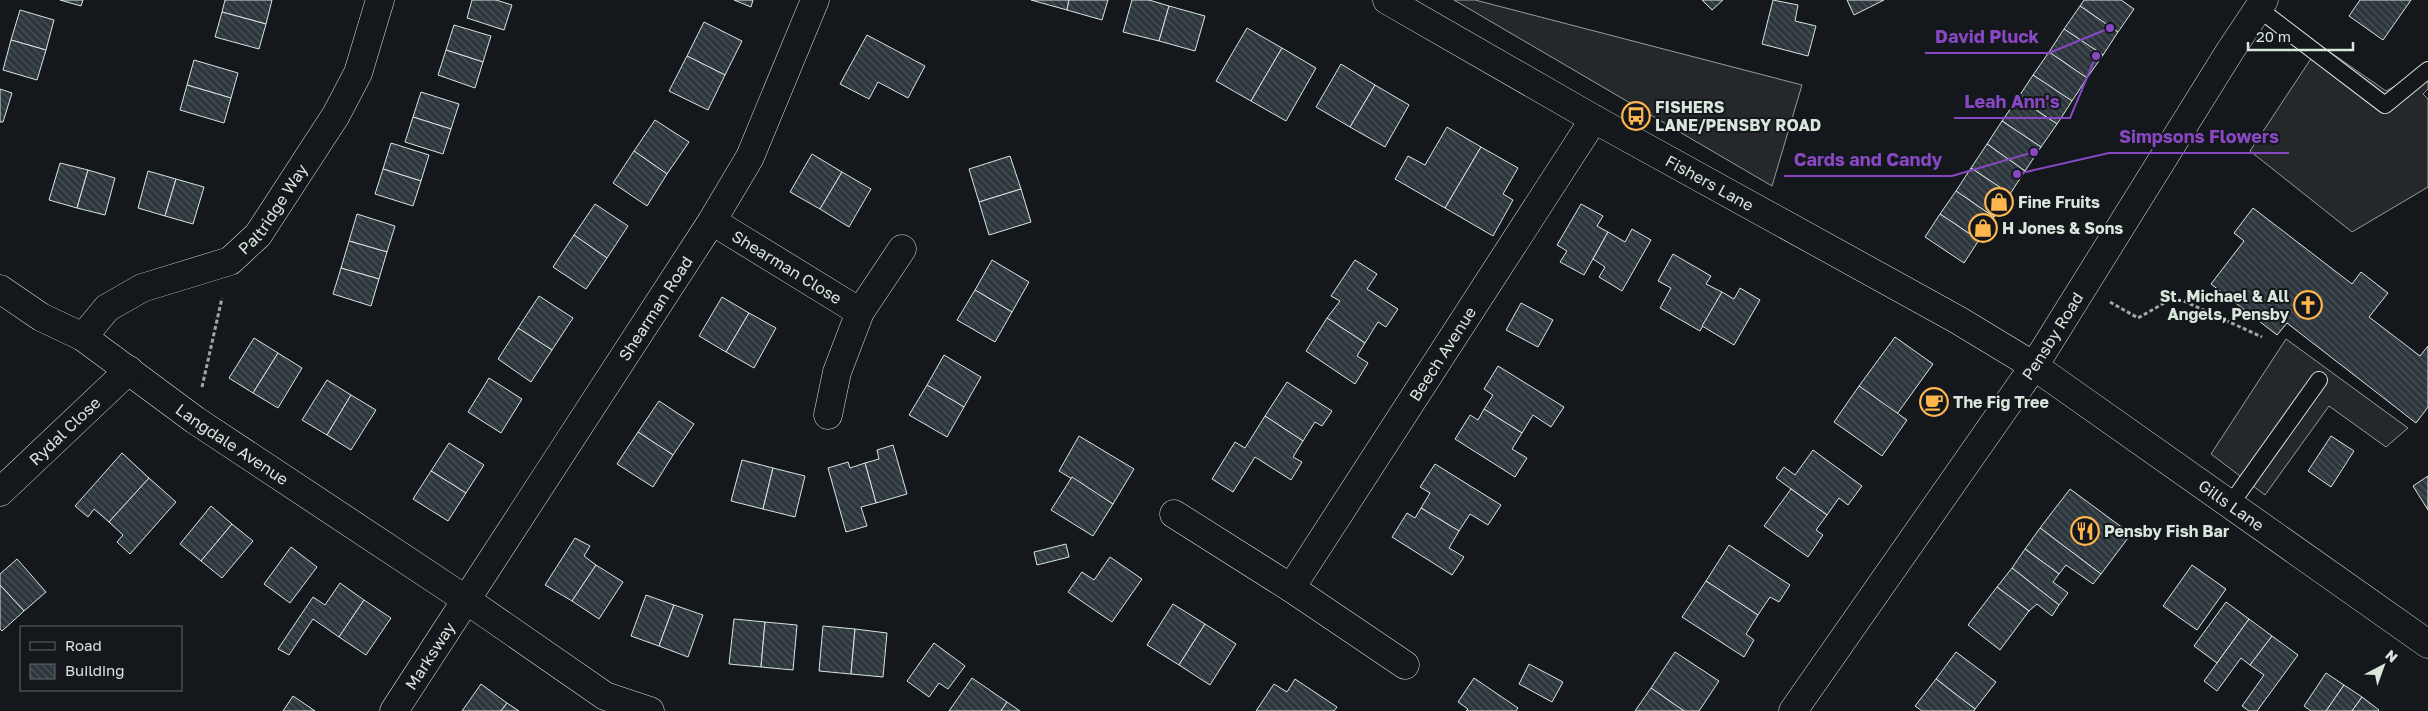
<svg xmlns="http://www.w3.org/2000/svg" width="2428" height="711" font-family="'Golos Text',sans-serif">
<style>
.parking{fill:#24282b;stroke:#939e99}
.building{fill:url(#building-back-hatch);stroke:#d8e6dc}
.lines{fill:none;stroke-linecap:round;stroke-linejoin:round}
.service-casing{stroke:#d8e6dc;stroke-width:18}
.minor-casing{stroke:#d8e6dc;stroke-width:29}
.secondary-casing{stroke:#d8e6dc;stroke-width:29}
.path{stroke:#9da8a2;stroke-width:3;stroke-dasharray:4 2.5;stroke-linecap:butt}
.service{stroke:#14181c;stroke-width:16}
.minor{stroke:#14181c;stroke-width:28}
.secondary{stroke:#14181c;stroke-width:28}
.labels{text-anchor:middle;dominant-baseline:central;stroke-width:4;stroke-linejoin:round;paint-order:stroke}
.poi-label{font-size:16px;font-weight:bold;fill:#d8e6dc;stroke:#14181c;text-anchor:start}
.street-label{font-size:16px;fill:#d8e6dc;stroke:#14181c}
.leader{fill:none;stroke:#8948c3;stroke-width:2}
.callout-dot{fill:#8948c3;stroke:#14181c;stroke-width:2}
.callout-label{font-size:18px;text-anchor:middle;font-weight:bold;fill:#8948c3;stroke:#14181c;stroke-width:4;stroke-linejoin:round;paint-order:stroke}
</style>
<defs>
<pattern id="building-back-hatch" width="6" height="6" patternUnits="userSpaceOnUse" patternTransform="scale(1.25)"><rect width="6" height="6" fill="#2c363c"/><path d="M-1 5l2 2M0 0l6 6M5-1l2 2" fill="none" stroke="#4a5358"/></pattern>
</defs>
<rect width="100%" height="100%" fill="#14181c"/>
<g class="parking">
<path d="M1454,0H1475L1802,85L1772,186Z"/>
<path d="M2320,45L2386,91L2414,76L2428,62V89L2423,94L2428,99V187L2352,232L2250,151Z"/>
<path d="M2286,339L2408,428L2386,447L2329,406L2265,495L2211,454Z"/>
</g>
<g class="building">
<path d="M60,0H83L81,6Z"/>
<path d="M225,0H272L266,24L222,12Z"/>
<path d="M472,0H496L512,5L504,30L467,18Z"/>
<path d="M734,0H753L751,7Z"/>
<path d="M1031,0H1069L1067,10Z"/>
<path d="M1069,0H1108L1102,20L1067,10Z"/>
<path d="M1132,0H1149L1169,6L1159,41L1123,32Z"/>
<path d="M1702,0H1723L1712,10Z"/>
<path d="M1773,0L1798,5L1795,21L1816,26L1808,56L1762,44Z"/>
<path d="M1847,0H1884L1854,15Z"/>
<path d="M2084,0H2121L2134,9L2118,32L2080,6Z"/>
<path d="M2360,0H2411L2383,40L2349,16Z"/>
<path d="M1169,6L1205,16L1195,51L1159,41Z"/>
<path d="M2080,6L2118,32L2103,55L2064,29Z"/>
<path d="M20,10L54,20L46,50L11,40Z"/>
<path d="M222,12L266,24L259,49L215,37Z"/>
<path d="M704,22L742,41L725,75L687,56Z"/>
<path d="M454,25L491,36L483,62L446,50Z"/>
<path d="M1247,28L1282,48L1251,101L1216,81Z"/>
<path d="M2064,29L2103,55L2087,78L2049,52Z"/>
<path d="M867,35L925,66L908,98L878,82L869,99L840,84Z"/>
<path d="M11,40L46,50L37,80L3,70Z"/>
<path d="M1282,48L1316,68L1286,121L1251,101Z"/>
<path d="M446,50L483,62L475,88L438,75Z"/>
<path d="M2049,52L2087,78L2072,101L2033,75Z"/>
<path d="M687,56L725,75L708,110L669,91Z"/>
<path d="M194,60L238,73L231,98L187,85Z"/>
<path d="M1341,64L1375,85L1350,127L1316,107Z"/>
<path d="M2033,75L2072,101L2057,124L2018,98Z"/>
<path d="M187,85L231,98L224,123L180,110Z"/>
<path d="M1375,85L1409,105L1385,147L1350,127Z"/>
<path d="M0,89L12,93L3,122H0Z"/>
<path d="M421,92L459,104L451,129L413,117Z"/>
<path d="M2018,98L2057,124L2041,147L2002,121Z"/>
<path d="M413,117L451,129L443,154L405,142Z"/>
<path d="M655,120L689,142L667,174L634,151Z"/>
<path d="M2002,121L2041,147L2025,171L1987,144Z"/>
<path d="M1447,127L1481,147L1445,208L1395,179L1408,156L1425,165Z"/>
<path d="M391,143L429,155L421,181L383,169Z"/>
<path d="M1987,144L2025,171L2010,194L1971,168Z"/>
<path d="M1481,147L1518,168L1503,194L1513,200L1493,236L1445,208Z"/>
<path d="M634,151L667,174L647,206L613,183Z"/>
<path d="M812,154L842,172L820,209L790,192Z"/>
<path d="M1010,156L1021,189L979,202L969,169Z"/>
<path d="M60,163L88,170L77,208L49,200Z"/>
<path d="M1971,168L2010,194L1994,217L1956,191Z"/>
<path d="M383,169L421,181L413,206L375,194Z"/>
<path d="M88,170L115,178L105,215L77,208Z"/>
<path d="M148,171L176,179L165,216L138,208Z"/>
<path d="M842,172L871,189L849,227L820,209Z"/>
<path d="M176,179L204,187L193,224L165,216Z"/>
<path d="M1021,189L1031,222L989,235L979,202Z"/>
<path d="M1956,191L1994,217L1979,240L1940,214Z"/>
<path d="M595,204L628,226L607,258L574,235Z"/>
<path d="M1581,204L1603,216L1597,226L1608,232L1584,275L1560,262L1567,251L1557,245Z"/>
<path d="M2253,208L2352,284L2361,272L2388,293L2369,317L2420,356L2428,346V407L2416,423L2287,323L2277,335L2211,284L2244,241L2234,233Z"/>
<path d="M357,214L395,226L387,252L349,241Z"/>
<path d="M1940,214L1979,240L1964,263L1925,237Z"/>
<path d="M1632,229L1651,240L1622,291L1599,277L1605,267L1593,259L1608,232L1625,242Z"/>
<path d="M574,235L607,258L586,289L553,267Z"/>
<path d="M349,241L387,252L379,279L341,268Z"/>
<path d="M1673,254L1711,276L1706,284L1722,292L1700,331L1660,308L1671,288L1658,281Z"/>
<path d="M992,260L1029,282L1012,312L975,290Z"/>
<path d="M1355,260L1377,274L1367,289L1398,309L1386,327L1378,322L1365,343L1327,318L1340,301L1331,296Z"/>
<path d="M341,268L379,279L371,306L333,294Z"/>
<path d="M1740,288L1760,300L1734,345L1702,326L1722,292L1734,299Z"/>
<path d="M975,290L1012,312L995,342L957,320Z"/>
<path d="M539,296L573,318L552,350L518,328Z"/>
<path d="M722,297L749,313L726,352L699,336Z"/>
<path d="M1521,303L1553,320L1538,347L1506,330Z"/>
<path d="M749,313L776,328L754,368L726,352Z"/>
<path d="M1327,318L1365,343L1357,356L1368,363L1355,384L1306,351Z"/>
<path d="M518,328L552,350L531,382L498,359Z"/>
<path d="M1895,337L1933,364L1897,414L1859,386Z"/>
<path d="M254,338L278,353L253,393L229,378Z"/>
<path d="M278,353L302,368L278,408L253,393Z"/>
<path d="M944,355L981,377L964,407L927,385Z"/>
<path d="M1498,366L1564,407L1551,427L1533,415L1522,433L1484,409L1493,395L1484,389Z"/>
<path d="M489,378L522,399L501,433L468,412Z"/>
<path d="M327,380L351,395L327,435L302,420Z"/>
<path d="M1287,382L1332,411L1322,426L1315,422L1303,441L1265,416Z"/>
<path d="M927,385L964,407L947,437L909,415Z"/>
<path d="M1859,386L1907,420L1882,456L1834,422Z"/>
<path d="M351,395L376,410L351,450L327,435Z"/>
<path d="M659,401L694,424L673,455L638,432Z"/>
<path d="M1484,409L1522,433L1512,449L1527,458L1515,477L1455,439L1470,415L1478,420Z"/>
<path d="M1265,416L1303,441L1293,457L1302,462L1291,480L1255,457L1233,492L1212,479L1235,442L1245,448Z"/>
<path d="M638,432L673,455L653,487L617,464Z"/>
<path d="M1079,436L1134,469L1113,504L1059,471Z"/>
<path d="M2331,436L2354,451L2331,487L2308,471Z"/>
<path d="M449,443L484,465L466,493L431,471Z"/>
<path d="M893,445L907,494L876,503L865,463L879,459L877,450Z"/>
<path d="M1813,450L1862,486L1848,505L1839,498L1827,515L1776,478L1784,467L1795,475Z"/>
<path d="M122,453L149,478L109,522L94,509L88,517L75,506Z"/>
<path d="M742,460L773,468L763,509L731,501Z"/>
<path d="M848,462L850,468L865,463L876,503L861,507L867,526L846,532L828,468Z"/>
<path d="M1435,464L1501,505L1488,525L1470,514L1459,531L1421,508L1430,493L1420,487Z"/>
<path d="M773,468L805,476L795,517L763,509Z"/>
<path d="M431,471L466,493L448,521L413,499Z"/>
<path d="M2428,476V510L2413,486Z"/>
<path d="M1072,477L1113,504L1093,536L1051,510Z"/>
<path d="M149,478L176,502L130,554L117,542L123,535L109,522Z"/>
<path d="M1791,489L1827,515L1816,530L1823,535L1808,557L1764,526Z"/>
<path d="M2070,489L2131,534L2101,574L2040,528Z"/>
<path d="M211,506L232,524L201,561L180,544Z"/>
<path d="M1421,508L1459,531L1449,548L1464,557L1452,575L1392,537L1407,513L1415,518Z"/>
<path d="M232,524L253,541L222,578L201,561Z"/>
<path d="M2040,528L2101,574L2093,584L2066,565L2059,574L2025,549Z"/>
<path d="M575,538L590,546L584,556L596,565L572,601L545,585Z"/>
<path d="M1066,544L1069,557L1037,565L1034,552Z"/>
<path d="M1729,545L1790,585L1779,602L1770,597L1758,615L1706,581Z"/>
<path d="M291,547L317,567L290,603L264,584Z"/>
<path d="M2025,549L2059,574L2053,582L2068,593L2059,605L2012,568Z"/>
<path d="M1110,557L1142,579L1112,622L1068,592L1082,572L1094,580Z"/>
<path d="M17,559L46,592L24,611L0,585V574Z"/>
<path d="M596,565L623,582L599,619L572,601Z"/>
<path d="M2192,565L2226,589L2197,630L2163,606Z"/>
<path d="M2012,568L2059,605L2052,616L2037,604L2029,611L1997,587Z"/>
<path d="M1706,581L1758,615L1746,634L1754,640L1744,657L1682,617Z"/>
<path d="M340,583L364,600L339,637L313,619L289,655L278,649L313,597L325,605Z"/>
<path d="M0,585L24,611L2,631L0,629Z"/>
<path d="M1997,587L2029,611L2000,650L1968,625Z"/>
<path d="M646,595L674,605L659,646L631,636Z"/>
<path d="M364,600L391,618L366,655L339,637Z"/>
<path d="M2226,602L2249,619L2217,663L2194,646Z"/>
<path d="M1173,604L1205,624L1179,665L1147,645Z"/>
<path d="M674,605L703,615L688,657L659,646Z"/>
<path d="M734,619L765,622L761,667L729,664Z"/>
<path d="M2249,619L2272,636L2250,665L2241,658L2217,691L2204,681Z"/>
<path d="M765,622L797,625L793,670L761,667Z"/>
<path d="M1205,624L1236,644L1210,685L1179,665Z"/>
<path d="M823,626L855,629L851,674L819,671Z"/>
<path d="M855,629L887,633L883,677L851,674Z"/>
<path d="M2272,636L2298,655L2257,711H2249L2242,706L2264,675L2250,665Z"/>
<path d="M934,643L965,666L948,689L939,683L929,697L907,681Z"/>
<path d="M1675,652L1719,681L1699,711H1684L1651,688Z"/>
<path d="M1956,652L1996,682L1975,709L1936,679Z"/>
<path d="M1529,664L1563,682L1552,702L1519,684Z"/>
<path d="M2326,673L2344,685L2326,711H2311L2304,706Z"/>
<path d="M972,678L1007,702L1001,711H949Z"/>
<path d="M1474,678L1518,708L1516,711H1466L1468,709L1458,702Z"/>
<path d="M1295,679L1337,707L1334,711H1256L1274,684L1287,692Z"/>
<path d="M1936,679L1975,709L1974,711H1922L1915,706Z"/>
<path d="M481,684L507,703L501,711H462Z"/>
<path d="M2344,685L2362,697L2352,711H2326Z"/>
<path d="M1651,688L1684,711H1635Z"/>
<path d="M293,696L315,711H283Z"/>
<path d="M2362,697L2379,710L2378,711H2352Z"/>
<path d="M1007,702L1020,711H1001Z"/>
<path d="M507,703L519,711H501Z"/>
</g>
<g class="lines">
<defs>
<g id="service">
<path d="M2259,9L2385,105L2428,70"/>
<path d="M2230,505L2319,380"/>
</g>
<g id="minor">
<path id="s1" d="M1387,0L1594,119L1958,320L2034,366L2428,644"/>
<path id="s2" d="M712,221L860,312"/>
<path id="s3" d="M0,289L41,317L83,337L195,420L465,599L605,696L650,711"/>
<path id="s4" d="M83,337L107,308L142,288L230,261L258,235L336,115L358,73L380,0"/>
<path d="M828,415L837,372L860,312L902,249"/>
<path id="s5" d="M0,492L129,370"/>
<path d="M1174,514L1291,588L1405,665"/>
<path id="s6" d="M1291,588L1594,119"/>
<path id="s7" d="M394,711L712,221L750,157L815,0"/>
</g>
<g id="secondary">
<path id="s8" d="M1793,711L2034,366L2230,51L2264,0"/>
</g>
</defs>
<use href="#service" class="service-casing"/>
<use href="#minor" class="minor-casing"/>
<use href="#secondary" class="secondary-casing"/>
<g class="path">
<path d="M2110,302L2138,318L2175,297L2262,337"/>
<path d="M202,387L222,298"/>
</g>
<use href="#service" class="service"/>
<use href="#minor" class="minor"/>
<use href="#secondary" class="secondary"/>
</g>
<defs>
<symbol id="bus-ring" viewBox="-11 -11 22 22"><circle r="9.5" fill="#14181c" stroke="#ffb74d" stroke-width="1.5"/><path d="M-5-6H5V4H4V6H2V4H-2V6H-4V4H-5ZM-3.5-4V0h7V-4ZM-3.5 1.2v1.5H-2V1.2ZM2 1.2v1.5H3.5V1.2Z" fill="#ffb74d"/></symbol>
<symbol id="shop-ring" viewBox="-11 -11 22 22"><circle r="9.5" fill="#14181c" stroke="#ffb74d" stroke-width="1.5"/><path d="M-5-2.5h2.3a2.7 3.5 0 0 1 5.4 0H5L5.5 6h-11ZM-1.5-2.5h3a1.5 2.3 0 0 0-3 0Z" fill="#ffb74d"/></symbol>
<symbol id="church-ring" viewBox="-11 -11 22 22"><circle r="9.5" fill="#14181c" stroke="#ffb74d" stroke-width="1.5"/><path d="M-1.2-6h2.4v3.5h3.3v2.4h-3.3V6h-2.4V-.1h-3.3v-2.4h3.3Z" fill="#ffb74d"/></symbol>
<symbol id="cafe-ring" viewBox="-11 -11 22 22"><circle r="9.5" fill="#14181c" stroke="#ffb74d" stroke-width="1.5"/><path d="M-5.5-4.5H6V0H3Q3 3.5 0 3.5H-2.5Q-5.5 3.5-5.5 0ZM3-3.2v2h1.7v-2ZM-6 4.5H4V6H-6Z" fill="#ffb74d"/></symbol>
<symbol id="restaurant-ring" viewBox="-11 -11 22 22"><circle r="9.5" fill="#14181c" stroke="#ffb74d" stroke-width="1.5"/><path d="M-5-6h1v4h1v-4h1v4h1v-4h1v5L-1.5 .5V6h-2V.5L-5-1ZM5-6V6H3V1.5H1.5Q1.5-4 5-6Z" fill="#ffb74d"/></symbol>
</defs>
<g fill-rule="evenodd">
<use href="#bus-ring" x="1620" y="100" width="32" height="32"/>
<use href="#shop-ring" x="1983" y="186" width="32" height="32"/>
<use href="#shop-ring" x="1967" y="212" width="32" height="32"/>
<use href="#church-ring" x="2292" y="289" width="32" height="32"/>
<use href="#cafe-ring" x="1918" y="386" width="32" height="32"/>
<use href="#restaurant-ring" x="2069" y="515" width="32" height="32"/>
</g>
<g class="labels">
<g class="poi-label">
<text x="1655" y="107">FISHERS<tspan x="1655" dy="18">LANE/PENSBY ROAD</tspan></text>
<text x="2018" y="202">Fine Fruits</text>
<text x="2002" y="228">H Jones &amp; Sons</text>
<text x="2289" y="296" text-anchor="end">St. Michael &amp; All<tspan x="2289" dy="18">Angels, Pensby</tspan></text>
<text x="1953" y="402">The Fig Tree</text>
<text x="2104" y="531">Pensby Fish Bar</text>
</g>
<g class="street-label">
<text stroke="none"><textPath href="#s1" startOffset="371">Fishers Lane</textPath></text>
<text stroke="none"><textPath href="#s4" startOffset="238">Paltridge Way</textPath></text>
<text stroke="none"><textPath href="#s2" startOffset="88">Shearman Close</textPath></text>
<text stroke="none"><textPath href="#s7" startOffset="480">Shearman Road</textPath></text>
<text stroke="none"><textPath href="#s8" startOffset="456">Pensby Road</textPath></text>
<text stroke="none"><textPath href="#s6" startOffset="279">Beech Avenue</textPath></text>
<text stroke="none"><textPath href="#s5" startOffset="89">Rydal Close</textPath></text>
<text stroke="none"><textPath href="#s3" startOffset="280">Langdale Avenue</textPath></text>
<text stroke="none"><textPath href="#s1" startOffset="985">Gills Lane</textPath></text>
<text stroke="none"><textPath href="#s7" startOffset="66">Marksway</textPath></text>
</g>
</g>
<path class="leader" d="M2110 28L2049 53H1925M2096 56L2070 118H1954M2017 174L2109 153H2289M2034 152L1952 176H1784"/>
<g class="callout-dot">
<circle cx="2110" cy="28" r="5"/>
<circle cx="2096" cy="56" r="5"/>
<circle cx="2017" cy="174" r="5"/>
<circle cx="2034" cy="152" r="5"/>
</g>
<g class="callout-label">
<text x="1987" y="43">David Pluck</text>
<text x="2012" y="108">Leah Ann's</text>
<text x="2199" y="143">Simpsons Flowers</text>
<text x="1868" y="166">Cards and Candy</text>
</g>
<rect x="20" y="626" width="162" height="65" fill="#14181c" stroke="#626a69"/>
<rect x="30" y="642" width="25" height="8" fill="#14181c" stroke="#626a69"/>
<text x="65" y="651" font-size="15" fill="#d8e6dc">Road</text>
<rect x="30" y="664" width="25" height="15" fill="url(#building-back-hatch)" stroke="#626a69"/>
<text x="65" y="676" font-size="15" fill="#d8e6dc">Building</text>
<g transform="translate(2383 666) rotate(41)" stroke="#14181c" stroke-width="4" paint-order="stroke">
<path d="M0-4L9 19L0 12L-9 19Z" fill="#d8e6dc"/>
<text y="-8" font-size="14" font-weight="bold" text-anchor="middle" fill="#d8e6dc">N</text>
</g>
<path d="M2248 42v8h105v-8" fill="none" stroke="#d8e6dc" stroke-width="2.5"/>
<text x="2256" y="42" font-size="15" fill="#d8e6dc" stroke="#14181c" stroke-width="4" paint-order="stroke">20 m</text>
</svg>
